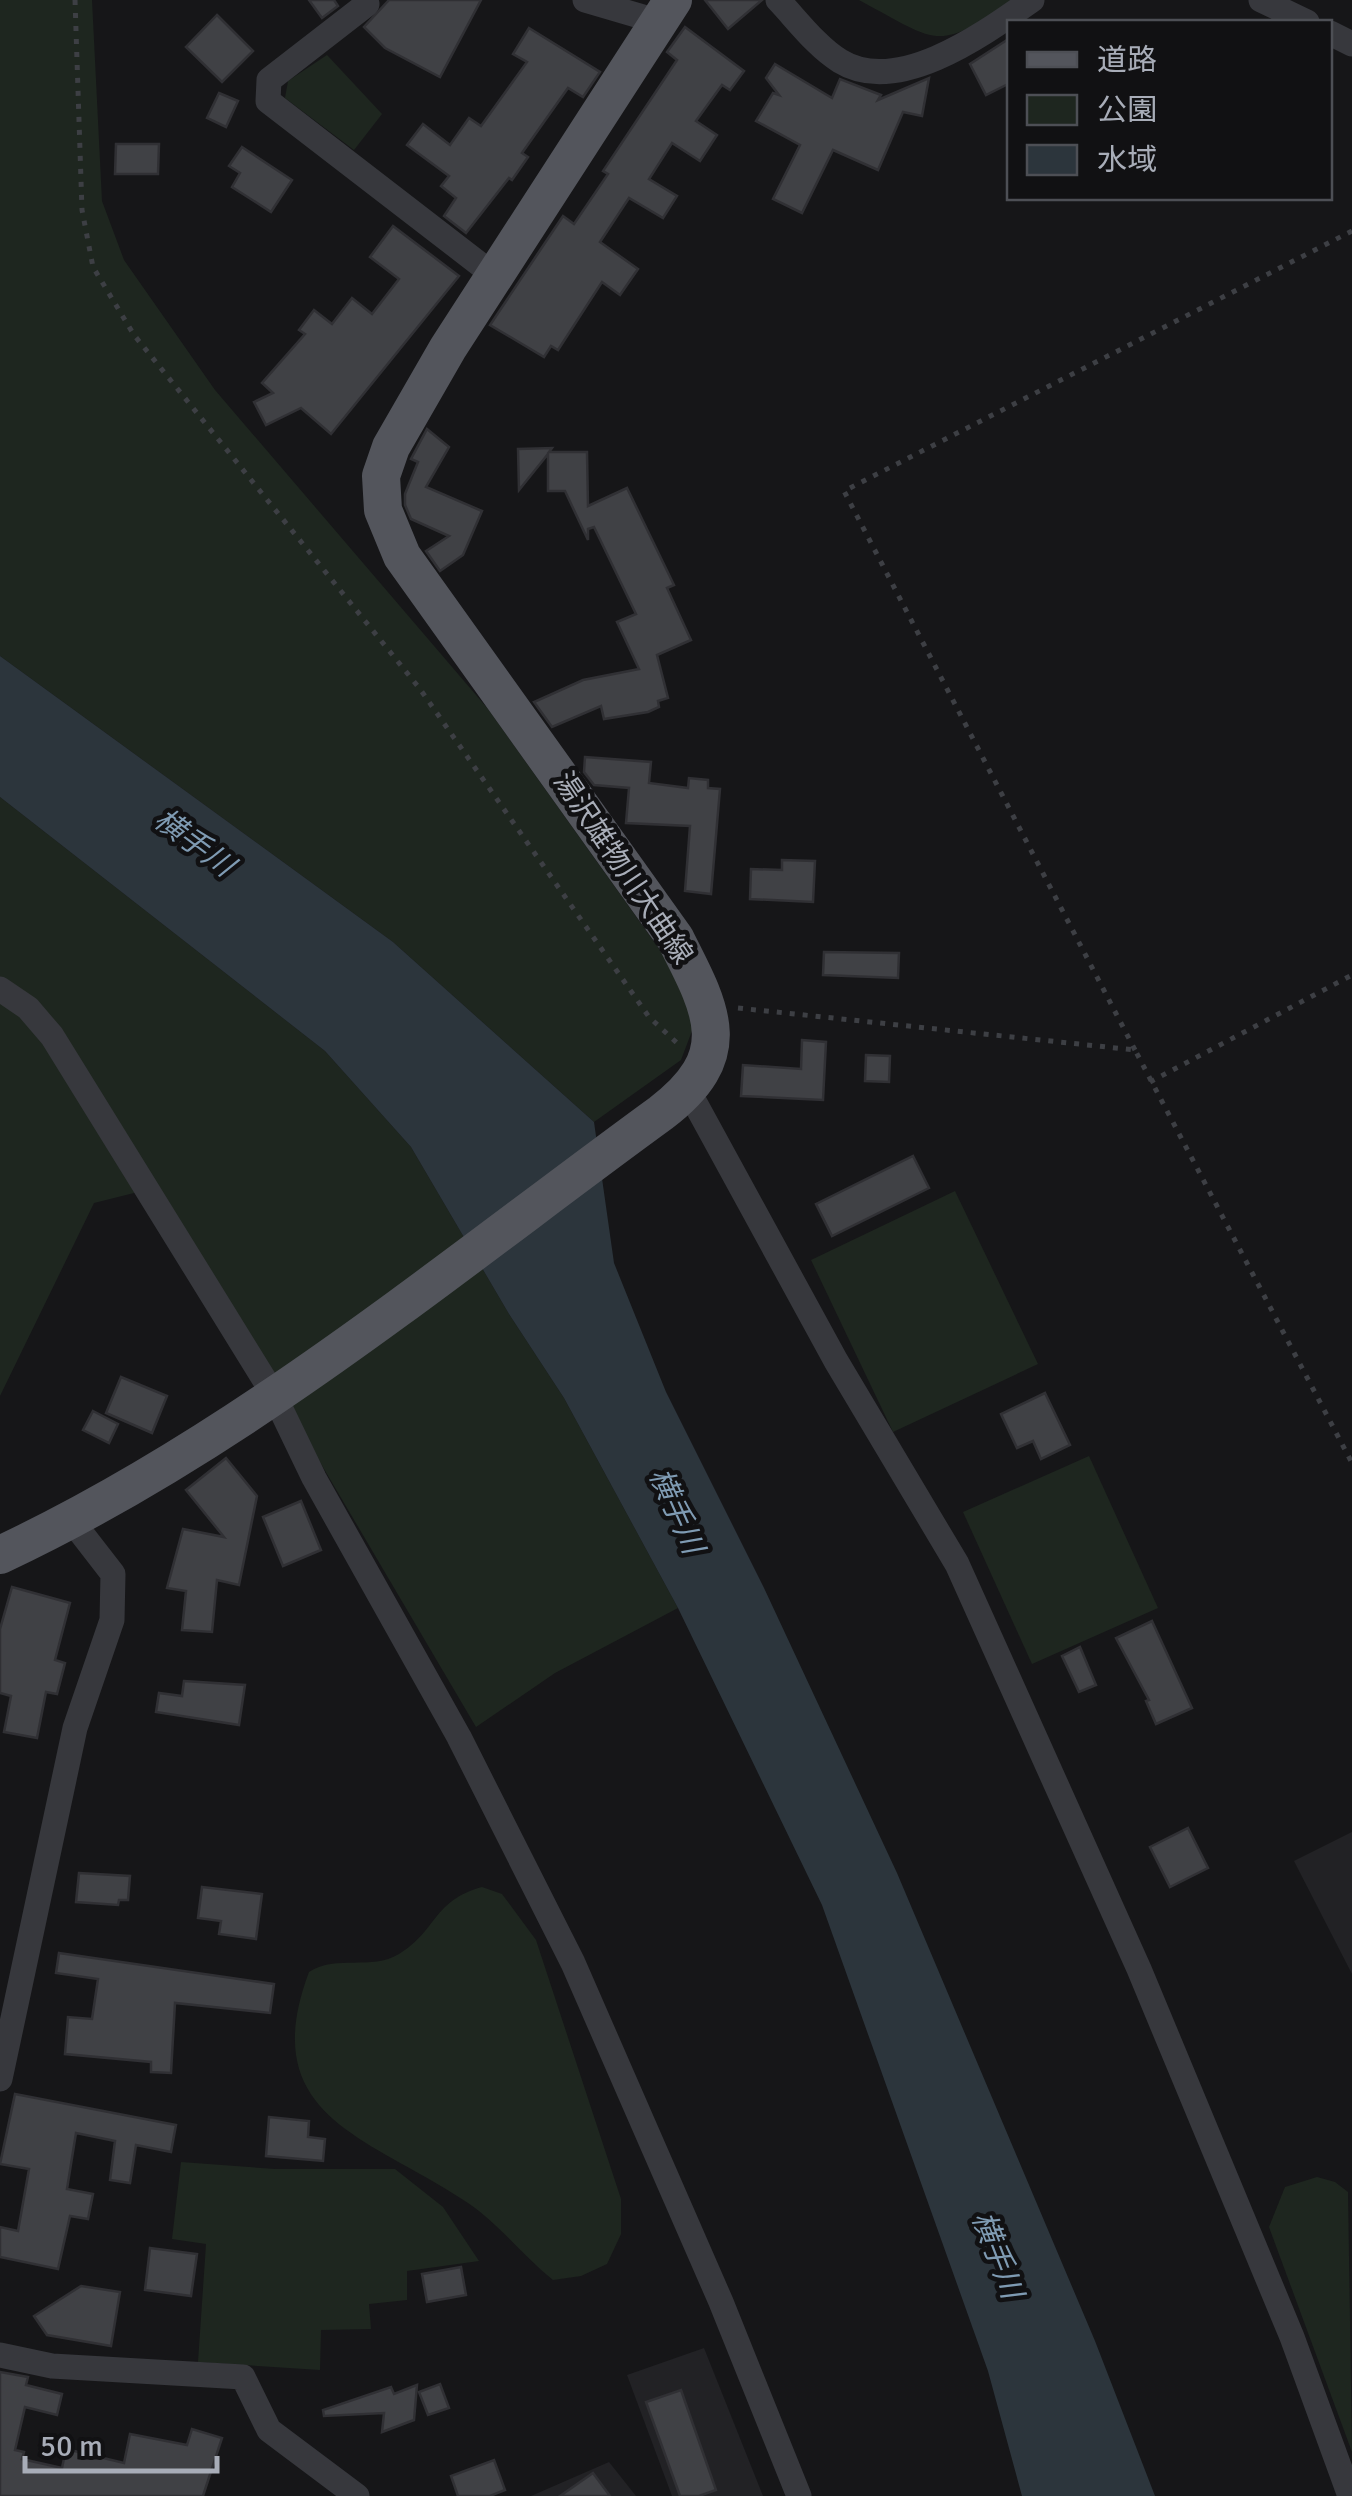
<svg xmlns="http://www.w3.org/2000/svg" width="1352" height="2496" font-family="Signika,'Noto Sans JP',sans-serif">
<style>
.built{fill:#222225}
.green{fill:#1e261f}
.water{fill:#2c353c}
.building{fill:#404145;stroke:#303034;stroke-width:2.5}
.lines{fill:none;stroke-linecap:round;stroke-linejoin:round}
.path{stroke:#3d3f44;stroke-width:5;stroke-dasharray:5 8;stroke-linecap:butt}
.street{stroke:#37383d;stroke-width:25}
.primary{stroke:#53555c;stroke-width:38}
.labels{text-anchor:middle;dominant-baseline:central;stroke-width:9;stroke-linejoin:round;paint-order:stroke}
.street-label{font-size:28px;fill:#a8adb8;stroke:#111113}
.water-label{font-size:30px;font-style:italic;fill:#7f9bb3;stroke:#111113}
</style>
<rect width="100%" height="100%" fill="#161618"/>
<g class="built">
<path d="M1352,1832V1974L1294,1861Z"/>
<path d="M704,2348L763,2496H672L627,2375Z"/>
<path d="M609,2462L636,2496H531Z"/>
</g>
<g class="green">
<path d="M0,0H92L102,201L124,260L215,390L488,709L667,960L695,1023L681,1060L594,1122L393,942L0,656Z"/>
<path d="M859,0H1015C935,52 941,44 859,0Z"/>
<path d="M327,55L382,114L354,150L285,98L288,81Z"/>
<path d="M0,797L325,1051L411,1147L509,1314L564,1398L678,1608L555,1673L476,1727L158,1187L94,1203L0,1396Z"/>
<path d="M955,1191L1038,1364L893,1432L811,1260Z"/>
<path d="M1089,1456L1158,1608L1032,1664L963,1512Z"/>
<path d="M482,1887L502,1894L536,1940L621,2199V2234L607,2264L581,2276L553,2280C523,2256 500,2225 468,2203C371,2137 254,2118 309,1972C337,1954 371,1971 399,1954C438,1930 432,1901 482,1887Z"/>
<path d="M181,2162L275,2169H395L443,2207L479,2261L407,2271V2300L369,2304L371,2329L321,2330L320,2370L198,2362L206,2244L172,2239Z"/>
<path d="M1317,2177L1335,2182L1348,2192L1352,2452L1269,2227L1285,2187Z"/>
</g>
<path class="water" d="M0,656L393,942L594,1122L614,1263L666,1392L764,1588L897,1873L1095,2341L1155,2496H1022L988,2371L822,1905L678,1608L564,1398L509,1314L411,1147L325,1051L0,797Z"/>
<g class="building">
<path d="M309,0H334L338,6L322,18Z"/>
<path d="M389,0H481L440,77L385,48L364,27Z"/>
<path d="M705,0H762L728,29Z"/>
<path d="M217,15L253,51L222,82L186,47Z"/>
<path d="M685,27L744,71L730,90L722,85L696,121L717,135L700,161L672,143L649,179L677,196L663,218L629,198L600,242L638,269L620,295L602,282L558,350L551,346L544,357L490,325L563,216L574,224L608,174L603,171L677,60L667,52Z"/>
<path d="M529,28L600,72L583,97L568,88L522,153L528,157L512,180L509,178L466,233L444,216L456,198L441,186L449,176L407,145L423,124L450,145L469,118L481,126L527,62L513,54Z"/>
<path d="M1010,38V83L986,95L970,64Z"/>
<path d="M775,64L832,98L840,79L881,95L878,100L929,78L922,116L903,112L878,170L833,150L802,213L773,199L800,145L756,121L773,93L779,95L766,78Z"/>
<path d="M219,93L238,101L226,127L207,118Z"/>
<path d="M116,144H159L158,174H115Z"/>
<path d="M242,147L292,180L271,212L232,187L240,173L229,166Z"/>
<path d="M393,226L459,276L331,434L301,408L266,425L254,402L273,393L262,383L305,334L299,330L314,310L332,324L352,298L372,314L399,279L370,257Z"/>
<path d="M427,429L449,447L426,487L482,511L463,555L440,571L426,551L449,536L411,519L405,505V494L418,462L411,459Z"/>
<path d="M552,448L549,452H587L588,506L627,488L674,585L667,588L691,640L657,655L668,698L658,701L659,707L648,712L604,719L601,706L552,727L534,702L583,680L639,669L617,622L636,614L594,527L588,529V540L565,491H548V454L519,490L518,449Z"/>
<path d="M585,757L651,762L649,783L688,788L689,778L708,780V788L720,789L711,894L685,891L690,826L626,823L629,788L594,785L584,772Z"/>
<path d="M782,860L815,861L813,902L750,899L751,869L782,870Z"/>
<path d="M824,952L899,953L898,978L823,975Z"/>
<path d="M802,1040L826,1042L823,1100L741,1096L743,1065L801,1069Z"/>
<path d="M866,1055L890,1056L889,1082L865,1081Z"/>
<path d="M913,1156L929,1188L832,1236L816,1204Z"/>
<path d="M121,1377L167,1396L152,1433L106,1413Z"/>
<path d="M1045,1393L1070,1445L1041,1459L1033,1441L1017,1448L1001,1414Z"/>
<path d="M93,1411L118,1424L109,1443L83,1430Z"/>
<path d="M226,1458L257,1496L239,1585L217,1580L212,1632L182,1630L186,1591L167,1588L183,1529L224,1537L186,1490Z"/>
<path d="M301,1501L321,1550L283,1566L263,1517Z"/>
<path d="M12,1587L70,1603L55,1660L65,1663L57,1694L46,1692L37,1738L4,1732L11,1696L0,1693V1629Z"/>
<path d="M1152,1621L1192,1708L1156,1724L1146,1701L1149,1700L1116,1638Z"/>
<path d="M1080,1647L1096,1685L1079,1692L1062,1656Z"/>
<path d="M184,1681L245,1685L239,1725L156,1712L159,1693L182,1696Z"/>
<path d="M1188,1828L1208,1868L1170,1887L1150,1847Z"/>
<path d="M79,1873L130,1876L128,1900H119L118,1905L76,1902Z"/>
<path d="M202,1887L262,1894L256,1939L219,1934L221,1921L198,1918Z"/>
<path d="M59,1953L274,1984L270,2013L175,2003L171,2073L151,2072V2062L65,2054L68,2017L92,2019L98,1979L56,1973Z"/>
<path d="M15,2094L176,2125L171,2152L136,2145L130,2183L110,2180L115,2141L76,2133L67,2189L93,2194L88,2219L70,2216L58,2269L0,2257V2227L18,2231L29,2169L0,2164Z"/>
<path d="M269,2117L309,2121L308,2137L325,2139L323,2161L266,2156Z"/>
<path d="M150,2248L197,2254L191,2296L145,2290Z"/>
<path d="M461,2267L466,2295L427,2302L422,2274Z"/>
<path d="M81,2286L120,2292L111,2346L47,2335L34,2316Z"/>
<path d="M0,2372L28,2377L26,2385L62,2394L57,2415L25,2407L15,2450L24,2452L22,2459L62,2468L66,2449L124,2463L130,2434L187,2445L192,2429L222,2438L203,2496H0Z"/>
<path d="M440,2384L449,2408L428,2415L419,2392Z"/>
<path d="M417,2385L414,2420L382,2432L384,2413L324,2416L323,2410L391,2387L394,2394Z"/>
<path d="M681,2390L716,2490L699,2496H680L646,2402Z"/>
<path d="M494,2460L505,2490L490,2496H458L451,2476Z"/>
<path d="M593,2473L610,2496H560Z"/>
</g>
<g class="lines">
<g class="path">
<path d="M75,0L82,210L93,267L134,335L420,689L649,1017L677,1043"/>
<path d="M738,1008L1135,1050L1352,1463"/>
<path d="M1135,1050L844,491L1352,231"/>
<path d="M1150,1082L1352,975"/>
</g>
<g class="street">
<path d="M585,0L660,22"/>
<path d="M778,0C797,20 817,47 840,61C898,97 985,33 1032,0"/>
<path d="M1261,0L1307,22"/>
<path d="M367,4L269,80L268,101L495,276"/>
<path d="M1330,33L1352,44"/>
<path d="M0,989L28,1008L52,1036L274,1395L314,1478L459,1737L573,1963L721,2302L799,2496"/>
<path d="M689,1092L836,1361L957,1564L1139,1969L1292,2337L1350,2496"/>
<path d="M0,2079L75,1728L112,1620L113,1574L72,1521"/>
<path d="M0,2355L52,2366L243,2377L269,2430L357,2496"/>
</g>
<path class="primary" d="M0,1555C239,1443 448,1268 661,1113C737,1055 713,1012 675,938L402,556L383,510L381,476L391,447L448,348L673,0"/>
</g>
<g class="labels">
<g class="street-label">
<text transform="translate(623 868) rotate(56)">湯沢雄物川大曲線</text>
</g>
<g class="water-label">
<text transform="translate(194 843) rotate(37)">横手川</text>
<text transform="translate(676 1511) rotate(66)">横手川</text>
<text transform="translate(997 2255) rotate(69)">横手川</text>
</g>
</g>
<rect x="1007" y="20" width="325" height="180" fill="#111113" stroke="#4d4f55" stroke-width="2.5"/>
<rect x="1027" y="52" width="50" height="15" fill="#53555c" stroke="#4d4f55" stroke-width="2.5"/>
<text x="1097" y="70" font-size="30" fill="#a8adb8">道路</text>
<rect x="1027" y="95" width="50" height="30" fill="#1e261f" stroke="#4d4f55" stroke-width="2.5"/>
<text x="1097" y="120" font-size="30" fill="#a8adb8">公園</text>
<rect x="1027" y="145" width="50" height="30" fill="#2c353c" stroke="#4d4f55" stroke-width="2.5"/>
<text x="1097" y="170" font-size="30" fill="#a8adb8">水域</text>
<path d="M25 2456v15h192v-15" fill="none" stroke="#a8adb8" stroke-width="5"/>
<text x="40" y="2456" font-size="30" fill="#a8adb8" stroke="#111113" stroke-width="8" paint-order="stroke">50 m</text>
</svg>
